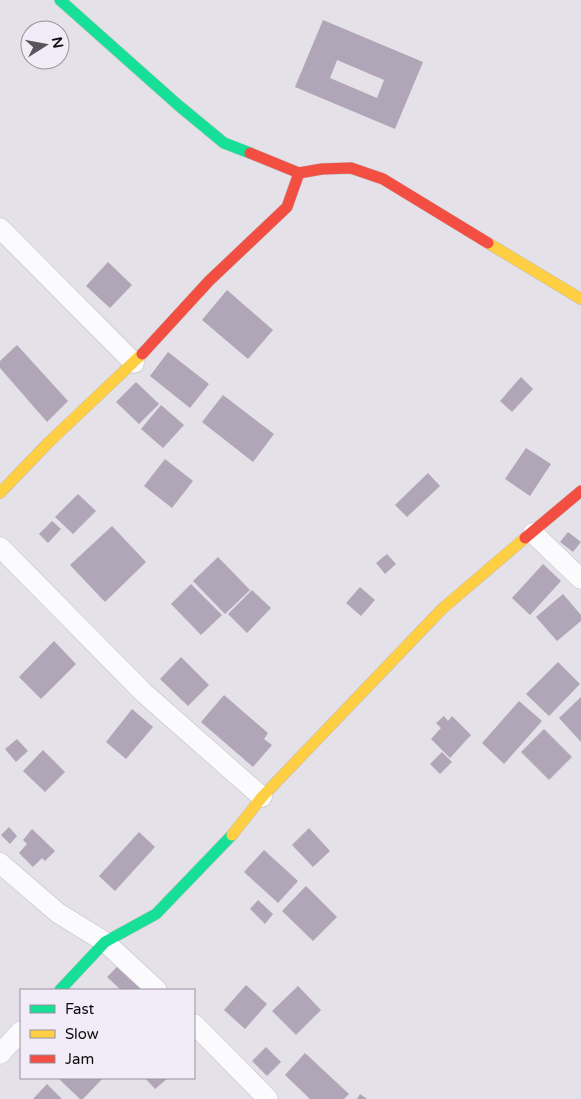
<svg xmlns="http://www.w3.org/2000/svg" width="581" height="1099" font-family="'Varela Round',sans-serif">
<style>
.building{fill:#b0a6b7;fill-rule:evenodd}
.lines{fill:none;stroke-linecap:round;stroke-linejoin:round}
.street-casing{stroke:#c1bec4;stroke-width:21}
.fast-casing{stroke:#c1bec4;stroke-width:12}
.slow-casing{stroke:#c1bec4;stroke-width:12}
.jam-casing{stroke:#c1bec4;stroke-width:12}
.street{stroke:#fbfafc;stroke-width:20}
.fast{stroke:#16e098;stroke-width:11}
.slow{stroke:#ffcf43;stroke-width:11}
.jam{stroke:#f24e42;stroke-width:11}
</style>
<rect width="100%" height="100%" fill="#e5e1e8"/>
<g class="building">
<path d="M323,20L423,62L395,129L295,87ZM337,60L384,80L377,98L330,78Z"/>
<path d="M108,262L132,285L110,308L86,286Z"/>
<path d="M227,290L273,330L248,359L202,320Z"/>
<path d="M17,345L68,401L47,422L0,368V361Z"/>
<path d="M168,352L209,384L190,408L150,376Z"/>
<path d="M521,377L533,389L512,412L500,401Z"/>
<path d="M136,382L159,404L139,424L116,402Z"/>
<path d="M223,395L274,434L253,462L202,422Z"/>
<path d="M161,405L184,425L163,448L141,429Z"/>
<path d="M526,448L551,464L530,496L505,479Z"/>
<path d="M165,459L193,481L172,508L144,486Z"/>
<path d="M428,473L440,486L407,517L395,505Z"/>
<path d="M78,494L96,511L73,534L55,517Z"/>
<path d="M52,521L61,529L48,543L39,534Z"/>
<path d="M112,526L146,562L105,602L70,565Z"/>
<path d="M568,532L581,542L573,552L560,542Z"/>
<path d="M387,554L396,564L385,574L376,563Z"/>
<path d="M218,557L250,590L225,614L193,581Z"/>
<path d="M543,564L561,581L530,615L512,598Z"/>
<path d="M191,584L222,615L201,635L171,604Z"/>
<path d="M360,587L375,600L361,616L346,603Z"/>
<path d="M252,590L271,608L247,633L228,614Z"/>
<path d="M563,594L581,615V621L557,641L536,617Z"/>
<path d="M54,641L76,664L41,699L19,677Z"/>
<path d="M181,657L209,685L188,706L160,679Z"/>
<path d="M558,662L580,684L549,716L526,694Z"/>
<path d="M224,695L268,733L264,739L272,745L253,767L201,722Z"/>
<path d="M581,697V742L559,718Z"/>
<path d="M519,701L542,721L504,764L482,743Z"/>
<path d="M132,709L153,727L126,759L106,742Z"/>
<path d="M444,716L448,721L452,716L471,735L450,758L431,739L441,728L436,723Z"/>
<path d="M544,729L572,757L549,780L521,752Z"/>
<path d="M17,739L28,751L16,762L5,749Z"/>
<path d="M43,750L65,772L45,792L23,771Z"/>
<path d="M442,752L452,762L440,774L430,764Z"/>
<path d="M9,827L17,836L10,844L1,835Z"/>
<path d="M309,828L330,851L313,867L292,845Z"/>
<path d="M32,829L55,851L45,861L42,858L33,867L19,853L27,844L23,840Z"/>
<path d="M139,832L155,847L115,891L99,876Z"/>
<path d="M264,850L298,881L278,903L244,872Z"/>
<path d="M306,886L337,917L313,941L282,911Z"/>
<path d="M258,900L273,914L265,924L250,909Z"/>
<path d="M118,966L143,990H121L107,977Z"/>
<path d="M246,985L267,1004L245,1029L224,1010Z"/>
<path d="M298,986L321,1010L296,1035L272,1011Z"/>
<path d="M266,1047L281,1062L267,1076L252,1061Z"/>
<path d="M305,1053L349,1094L344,1099H310L285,1075Z"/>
<path d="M58,1078H103L83,1099H80Z"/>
<path d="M145,1078H168L155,1089Z"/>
<path d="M47,1084L62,1099H33Z"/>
<path d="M360,1094L367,1099H357Z"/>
</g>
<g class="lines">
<defs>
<g id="street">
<path d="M0,228L134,363"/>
<path d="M533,533L581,579"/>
<path d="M0,547L144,693L262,797"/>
<path d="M0,863L58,913L105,942L157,990"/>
<path d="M194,1024L268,1099"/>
<path d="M0,1054L21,1031"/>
</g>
<g id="fast">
<path d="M60,0L178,105L224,143L250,153"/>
<path d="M60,990L105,942L156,914L232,835"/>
</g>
<g id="slow">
<path d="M488,243L581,299"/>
<path d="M0,493L48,443L142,354"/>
<path d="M232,835L262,797L442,609L525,538"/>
</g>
<g id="jam">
<path d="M250,153L299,173L322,169L351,168L383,179L488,243"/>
<path d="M142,354L209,281L287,207L299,173"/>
<path d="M525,538L581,491"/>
</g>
</defs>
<use href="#street" class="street-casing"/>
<use href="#fast" class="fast-casing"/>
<use href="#slow" class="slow-casing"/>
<use href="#jam" class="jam-casing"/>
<use href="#street" class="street"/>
<use href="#fast" class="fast"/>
<use href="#slow" class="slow"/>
<use href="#jam" class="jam"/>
</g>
<rect x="20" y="989" width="175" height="90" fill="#f2ebf8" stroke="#97919b"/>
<rect x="30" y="1005" width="25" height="8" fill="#16e098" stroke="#97919b"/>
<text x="65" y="1014" font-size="15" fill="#0e0b0f">Fast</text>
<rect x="30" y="1030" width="25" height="8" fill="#ffcf43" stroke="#97919b"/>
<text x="65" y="1039" font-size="15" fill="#0e0b0f">Slow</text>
<rect x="30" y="1055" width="25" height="8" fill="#f24e42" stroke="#97919b"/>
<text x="65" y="1064" font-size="15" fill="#0e0b0f">Jam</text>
<g transform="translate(45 45) rotate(79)"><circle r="24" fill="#f2ebf8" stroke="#97919b"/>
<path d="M0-4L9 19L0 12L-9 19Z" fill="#59565b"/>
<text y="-8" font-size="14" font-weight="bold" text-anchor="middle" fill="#0e0b0f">N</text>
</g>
</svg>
